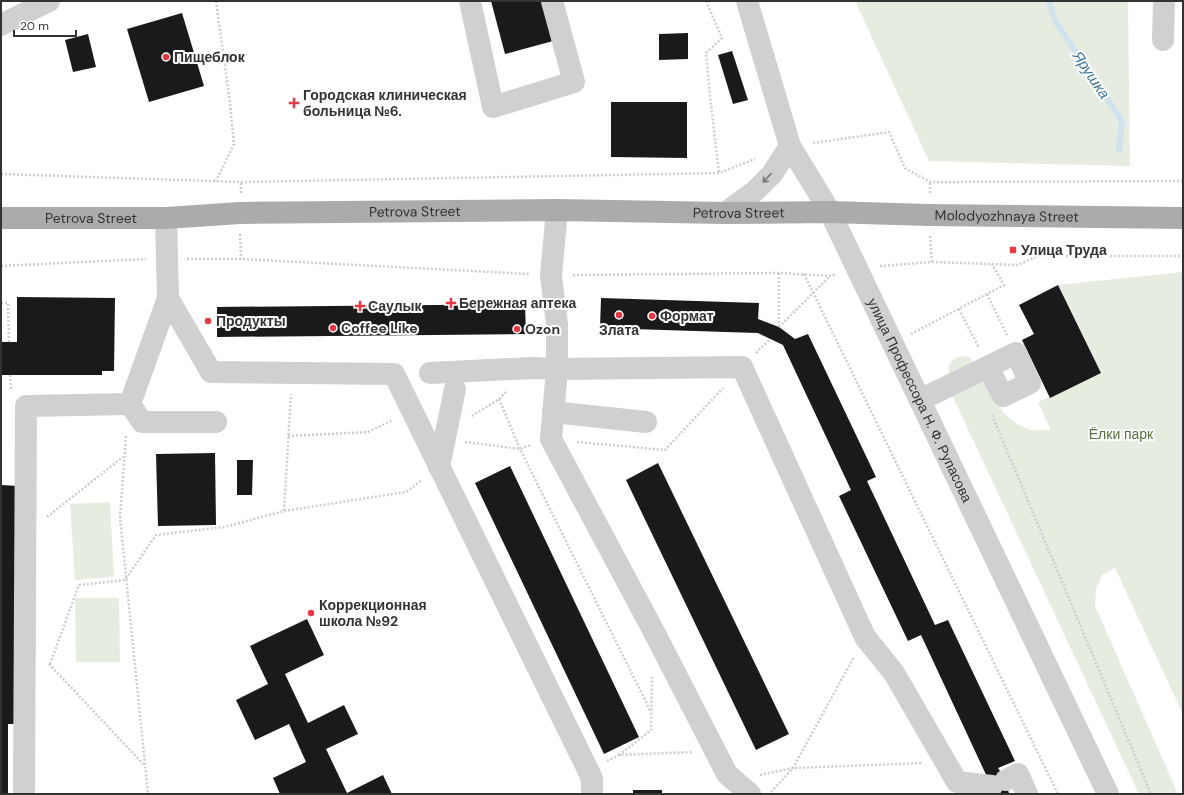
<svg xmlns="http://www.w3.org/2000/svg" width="1184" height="795" font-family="'DM Sans',sans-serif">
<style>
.green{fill:#e6ecdf}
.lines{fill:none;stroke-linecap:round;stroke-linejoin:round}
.stream{stroke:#cfe2ee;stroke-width:6}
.building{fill:#1a1a1a}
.path{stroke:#cdcdcd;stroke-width:2.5;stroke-dasharray:2 2;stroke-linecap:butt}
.minor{stroke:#d0d0d0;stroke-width:22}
.major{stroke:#ababab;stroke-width:22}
.oneway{stroke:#7a7a7a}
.poi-dot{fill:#e63946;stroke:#fff;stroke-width:1.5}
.labels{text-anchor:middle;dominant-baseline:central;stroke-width:4;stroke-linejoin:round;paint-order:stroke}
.poi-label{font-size:14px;font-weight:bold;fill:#333;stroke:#fff;text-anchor:start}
.street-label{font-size:14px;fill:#333;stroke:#fff}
.park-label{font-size:14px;fill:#56703f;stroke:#fff}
.water-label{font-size:15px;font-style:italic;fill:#3f7597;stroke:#fff}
</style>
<rect width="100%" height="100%" fill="#fff"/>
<g class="green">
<path d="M855,1H1128L1130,166L929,161Z"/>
<path d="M1183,272V714L1115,568L1102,575L1096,589L1095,606L1178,794H1139L952,395C950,385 943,361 958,357C961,356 965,357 968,356L979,369L1003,412L1018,425L1031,430H1051L1038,402L1101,373L1058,285Z"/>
<path d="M110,502L114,577L75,580L70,504Z"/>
<path d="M75,598H119L120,662H76Z"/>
</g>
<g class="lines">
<path class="stream" d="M1049,1L1055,21L1122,121L1119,150"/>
</g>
<g class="building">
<path d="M491,1H542L553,41L505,54Z"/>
<path d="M182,13L204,86L149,102L127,29Z"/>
<path d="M688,33V59L659,60V34Z"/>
<path d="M88,34L96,67L73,72L65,40Z"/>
<path d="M732,51L748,100L733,104L718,55Z"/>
<path d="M611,102H687V158L611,157Z"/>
<path d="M1058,285L1101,373L1050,398L1022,340L1034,334L1019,305Z"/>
<path d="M17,297L115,298L114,371H102V375H1V342H17Z"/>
<path d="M601,298L759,303L758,319L779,327L795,339L808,334L876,477L867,481L935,625L948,620L1015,761L998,768L1006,780L1009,794H995L921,635L908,641L839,496L851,490L783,345L758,333L600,328Z"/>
<path d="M525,304L526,334L217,337V307Z"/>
<path d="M215,453L216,525L158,526L156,454Z"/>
<path d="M237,460H253L252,495H237Z"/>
<path d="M658,463L789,734L756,750L626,480Z"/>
<path d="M510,466L639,737L604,754L475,483Z"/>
<path d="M1,485L19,486V724H8V794H1Z"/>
<path d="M307,619L324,655L285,674L308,723L344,705L358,734L326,749L347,793L383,775L392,794H280L273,778L306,762L289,724L255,740L236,700L268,684L250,646Z"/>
<rect x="633" y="790" width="29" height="4"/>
</g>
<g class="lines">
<g class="path">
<path d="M216,1L230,103L234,144L216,181"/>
<path d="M706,1L722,38L706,53L710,96L719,173"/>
<path d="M813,143L889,132L905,168L930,182L1183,181"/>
<path d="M1,174L241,182L719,173L755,159"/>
<path d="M241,193V182"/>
<path d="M930,193V182"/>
<path d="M240,234L241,259"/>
<path d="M930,236L932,262"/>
<path d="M187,259H241L530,274"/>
<path d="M1,266L146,259"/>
<path d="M880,266L932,262L1018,265L1038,256H1183"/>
<path d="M779,273V327"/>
<path d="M804,274L1058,794"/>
<path d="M573,275L779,273L831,276L836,274"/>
<path d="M987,294L1007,335"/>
<path d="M1,303H8L9,342"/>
<path d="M959,309L979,348"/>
<path d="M779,327L830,276"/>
<path d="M911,334L1004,285L992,264"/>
<path d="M756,353L770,339"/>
<path d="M10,375L11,390"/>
<path d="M499,399L520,449L651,712"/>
<path d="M992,415L1151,794"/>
<path d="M472,416L499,399L508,390"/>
<path d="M126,436L120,517L148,794"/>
<path d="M288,436L368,432L393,420"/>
<path d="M465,442L520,449L531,445"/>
<path d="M577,442L665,450L723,388"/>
<path d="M284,511L406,492L422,480"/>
<path d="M47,517L123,457"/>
<path d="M49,664L144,765"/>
<path d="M50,664L79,585L125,580L156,535L224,527L284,511L291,394"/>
<path d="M619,755L651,730L652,677"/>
<path d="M607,761L619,755L692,752"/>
<path d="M760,775L793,768L923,763"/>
<path d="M771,792L793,768L854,657"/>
</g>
<g class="minor">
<path d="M470,1L493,107L574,82L552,1"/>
<path id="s1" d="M747,1L790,146L830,212L1108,794"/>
<path d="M1,25L49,1"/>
<path d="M1163,40L1164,1"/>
<path d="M557,210L551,276L557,324V369L742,367L865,637L894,673L957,782L992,786"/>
<path d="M725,213L755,191L772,174L790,146"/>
<path d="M168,298L211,372L394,374L588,770L592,779V794"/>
<path d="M430,373L532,368L557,369L551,439L652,628L727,774L750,794"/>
<path d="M920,400L1016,353L1030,383L1003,396L988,367"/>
<path d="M130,404L142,422H216"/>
<path d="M553,412L646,422"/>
<path d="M439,467L455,389"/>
<path d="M1006,780L1018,774L1027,794"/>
<path d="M24,794L26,406L130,404L168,298L166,218"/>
</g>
<path class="major" id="s2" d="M1,218H166L240,213L557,210L725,213L830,212L928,215L1183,218"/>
</g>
<defs><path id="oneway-shaft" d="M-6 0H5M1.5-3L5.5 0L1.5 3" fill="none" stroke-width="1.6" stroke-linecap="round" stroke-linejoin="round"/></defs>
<use class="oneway" href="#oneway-shaft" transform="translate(767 178) rotate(133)"/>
<g class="poi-dot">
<circle cx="166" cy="57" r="4"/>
<path d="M292 97h4v4h4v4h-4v4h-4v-4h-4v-4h4z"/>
<rect x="1009" y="246" width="8" height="8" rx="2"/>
<path d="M449 297h4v4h4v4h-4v4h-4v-4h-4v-4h4z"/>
<path d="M358 300h4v4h4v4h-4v4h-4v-4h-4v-4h4z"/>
<circle cx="619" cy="315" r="4"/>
<circle cx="652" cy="316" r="4"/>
<circle cx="208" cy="321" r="4"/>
<circle cx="333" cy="328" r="4"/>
<circle cx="517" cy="329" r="4"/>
<circle cx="311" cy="613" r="4"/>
</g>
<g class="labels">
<g class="poi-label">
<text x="174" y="57">Пищеблок</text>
<text x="303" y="95">Городская клиническая<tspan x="303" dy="16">больница №6.</tspan></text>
<text x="1021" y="250">Улица Труда</text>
<text x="459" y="303">Бережная аптека</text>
<text x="368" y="306">Саулык</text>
<text x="660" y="316">Формат</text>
<text x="216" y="321">Продукты</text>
<text x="341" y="328">Coffee Like</text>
<text x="525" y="329">Ozon</text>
<text x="619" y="330" text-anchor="middle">Злата</text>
<text x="319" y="605">Коррекционная<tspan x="319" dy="16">школа №92</tspan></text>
</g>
<g class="street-label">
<text stroke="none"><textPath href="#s2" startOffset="414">Petrova Street</textPath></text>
<text stroke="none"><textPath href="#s2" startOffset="738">Petrova Street</textPath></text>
<text stroke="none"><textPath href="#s2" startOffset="1006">Molodyozhnaya Street</textPath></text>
<text stroke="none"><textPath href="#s2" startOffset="90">Petrova Street</textPath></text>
<text stroke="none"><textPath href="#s1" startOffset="437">улица Профессора Н. Ф. Рупасова</textPath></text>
</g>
<g class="park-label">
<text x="1121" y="434">Ёлки парк</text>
</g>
<g class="water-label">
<text transform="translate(1091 75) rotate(56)">Ярушка</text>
</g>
</g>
<rect width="1184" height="795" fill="none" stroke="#333333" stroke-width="4"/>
<path d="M14 30v6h62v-6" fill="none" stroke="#333333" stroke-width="2"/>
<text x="20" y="30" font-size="12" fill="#333333" stroke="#ffffff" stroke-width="3" paint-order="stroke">20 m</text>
</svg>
